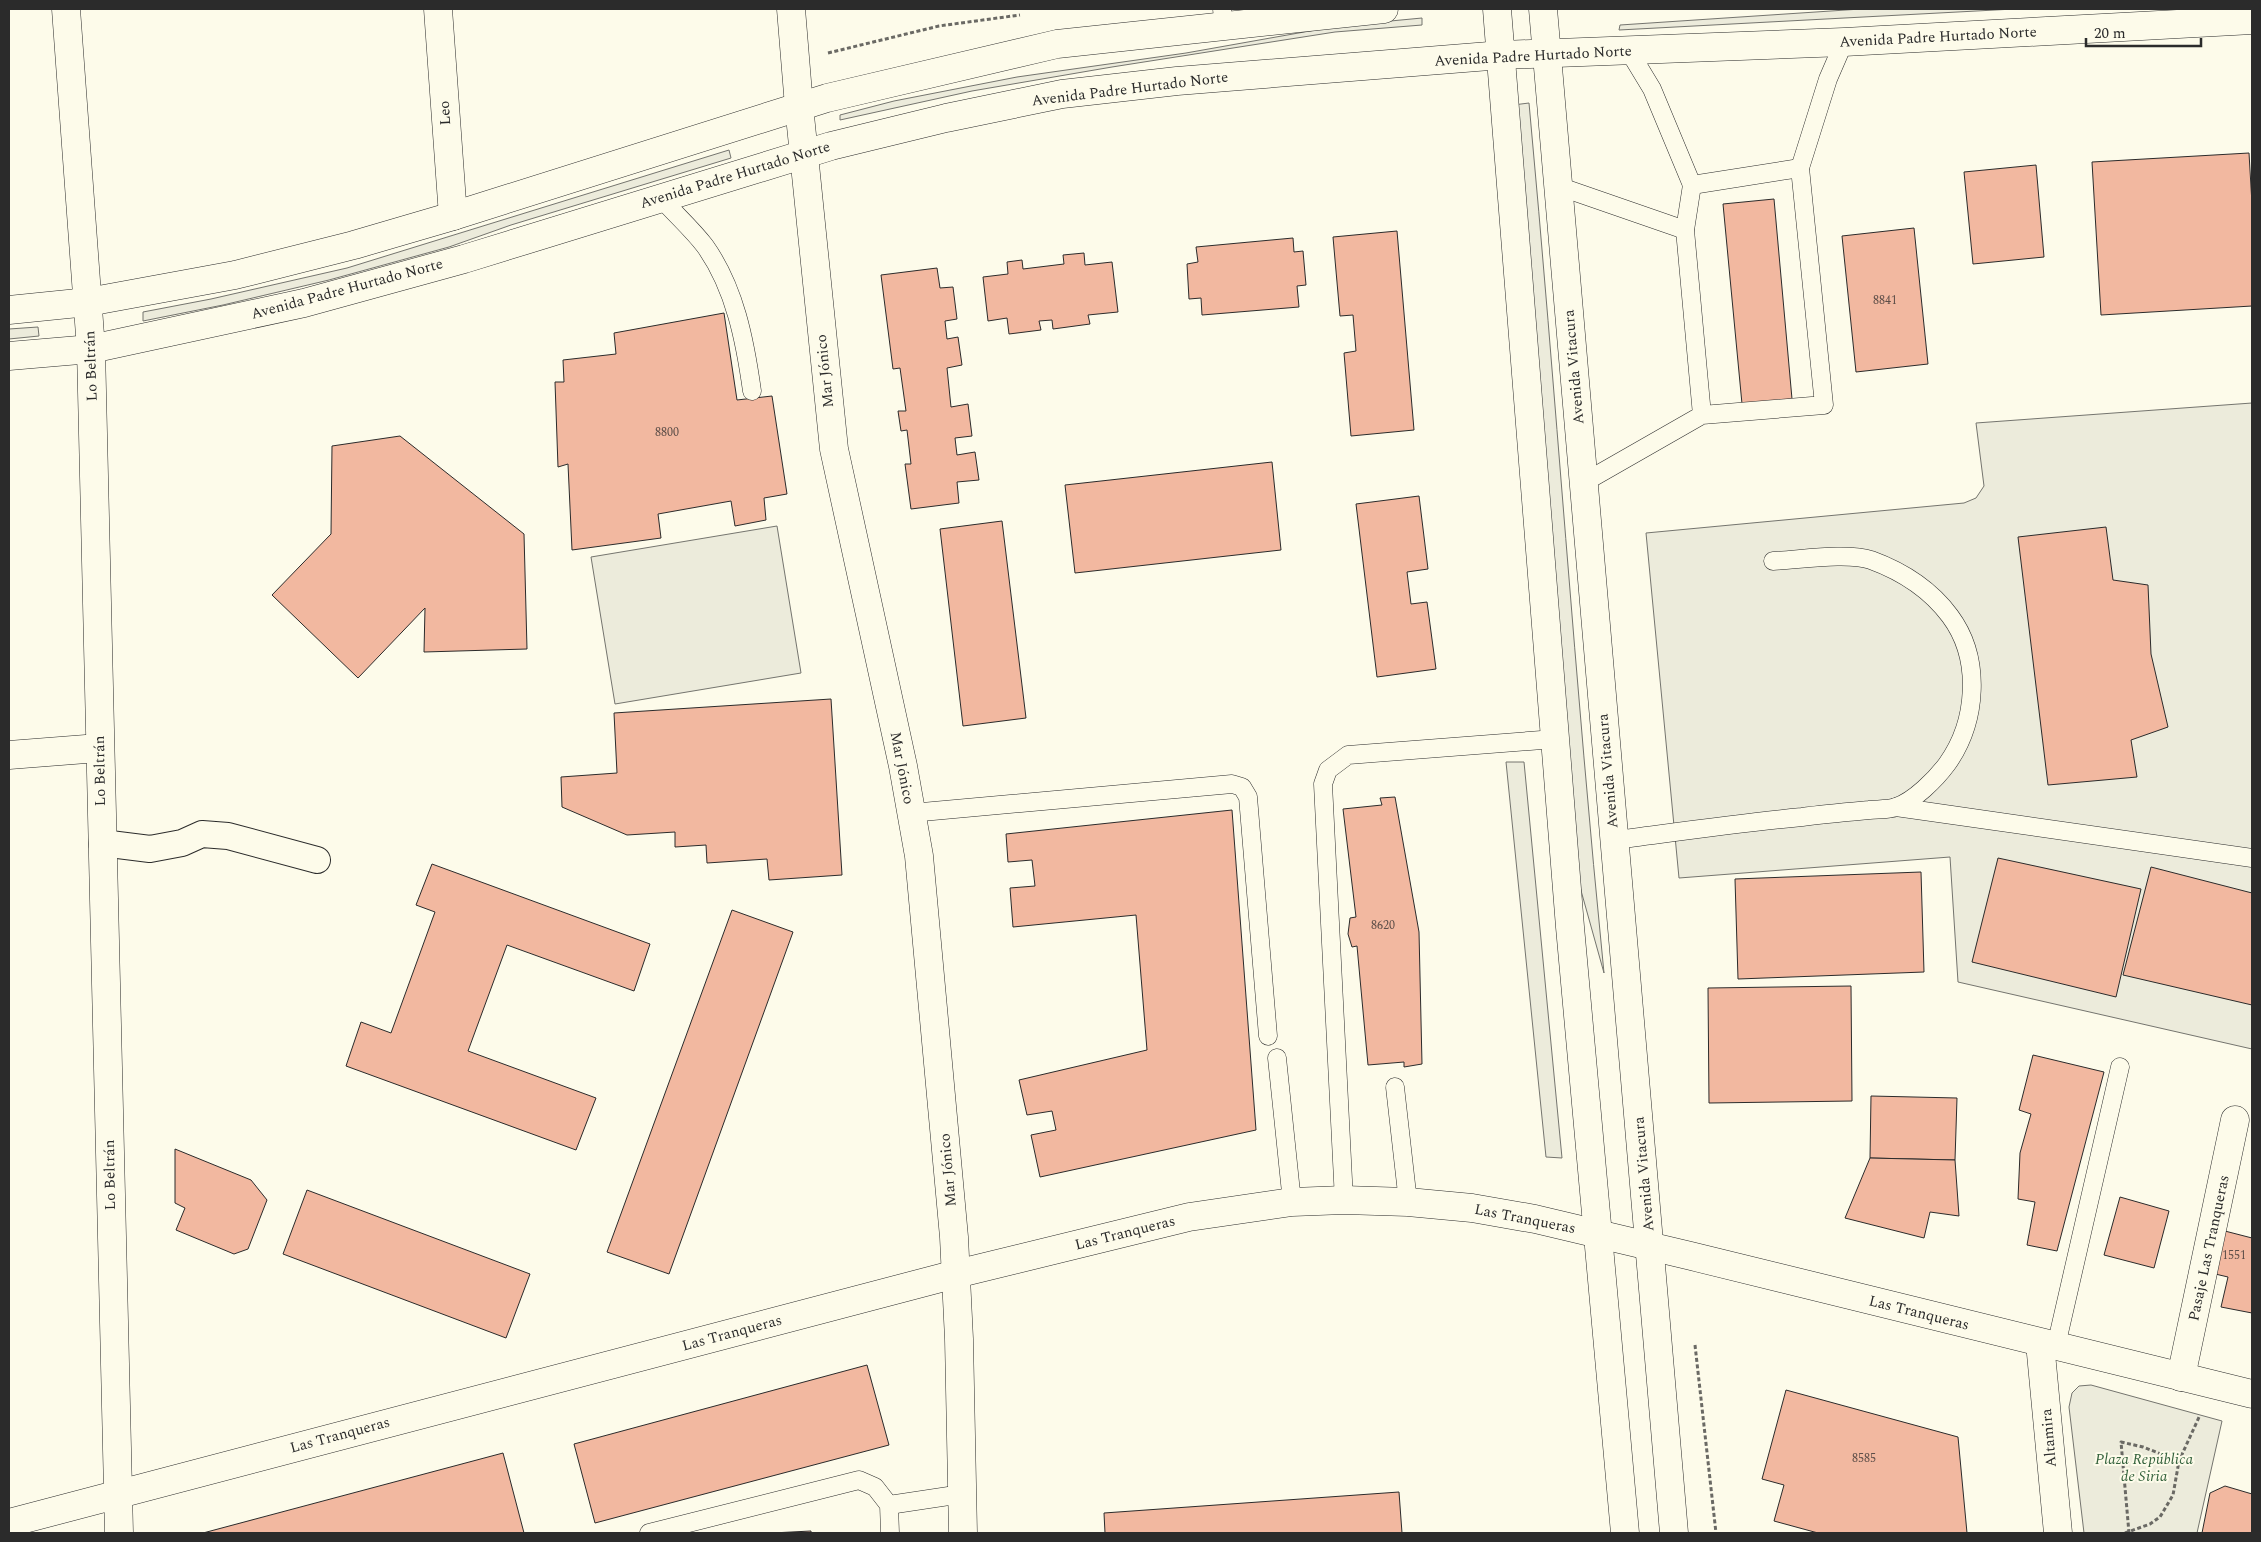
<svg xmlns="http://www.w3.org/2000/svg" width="2261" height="1542" font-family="Spectral,serif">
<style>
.green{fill:#ecebdb;stroke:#74746e}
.building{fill:#f2b8a0;stroke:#2b2b2b}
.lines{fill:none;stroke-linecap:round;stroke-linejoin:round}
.service-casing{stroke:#2b2b2b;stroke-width:19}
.pedestrian-casing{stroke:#2b2b2b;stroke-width:28}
.minor-casing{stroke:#2b2b2b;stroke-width:29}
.tertiary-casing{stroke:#2b2b2b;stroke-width:29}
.secondary-casing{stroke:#2b2b2b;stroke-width:29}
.primary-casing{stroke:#2b2b2b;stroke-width:29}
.path{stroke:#6a6964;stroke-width:3;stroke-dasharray:4 2.5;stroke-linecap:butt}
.service{stroke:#fdfbea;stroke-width:18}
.pedestrian{stroke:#fdfbea;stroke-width:26}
.minor{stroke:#fdfbea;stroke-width:28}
.tertiary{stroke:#fdfbea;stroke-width:28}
.secondary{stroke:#fdfbea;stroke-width:28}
.primary{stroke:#fdfbea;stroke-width:28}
.labels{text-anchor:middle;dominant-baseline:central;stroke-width:4;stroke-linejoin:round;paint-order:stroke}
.number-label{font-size:12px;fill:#5d4e48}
.street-label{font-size:15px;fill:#2b2b2b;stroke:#fdfbea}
.park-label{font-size:15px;font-style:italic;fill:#34623c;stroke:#fdfbea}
</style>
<rect width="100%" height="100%" fill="#fdfbea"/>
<g class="green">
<path d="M1861,9H2014L1619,30L1620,25Z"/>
<path d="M1422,18V25L1335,32L1112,67L972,91L840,120V115L894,101L1017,77L1186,53L1338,26Z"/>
<path d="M1529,103C1556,393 1575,684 1604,973L1575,869L1513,105Z"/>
<path d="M729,150L731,158L511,225L449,247L329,280L223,305L143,321V312L211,299L347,268Z"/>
<path d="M38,327L39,336L9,339V329Z"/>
<path d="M2252,403V1049L1958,982L1950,857L1679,878L1646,533L1964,503L1976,498L1984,486L1976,423Z"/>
<path d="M777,526L801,673L615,704L591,557Z"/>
<path d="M1506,762H1524L1562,1158L1546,1157Z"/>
<path d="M2091,1385L2222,1421L2197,1533H2084L2069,1407L2072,1393L2079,1386Z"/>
</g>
<g class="building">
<path d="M2249,153L2252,204V306L2101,315L2092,162Z"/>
<path d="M2036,165L2044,257L1973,264L1964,172Z"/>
<path d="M1774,199L1792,399L1742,404L1723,204Z"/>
<path d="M1914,228L1928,364L1856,372L1842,236Z"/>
<path d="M1397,231L1414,430L1351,436L1344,353L1356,351L1353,315L1340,316L1333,237Z"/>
<path d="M1293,238L1294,252L1303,251L1306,285L1297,286L1299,307L1202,315L1201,298L1189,299L1187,264L1198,262L1196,247Z"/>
<path d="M1084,253L1085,265L1112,262L1118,312L1088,315L1090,324L1053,329L1052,320L1039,321L1041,330L1009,334L1007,318L988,321L983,277L1008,274L1007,262L1022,260L1023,269L1064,264L1063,255Z"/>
<path d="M937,268L940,288L953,287L957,319L945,321L947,339L958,337L962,365L947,368L951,407L968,404L972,436L955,438L957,455L975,452L979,480L957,482L959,503L911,509L905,464H911L907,430L901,431L898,411H906L900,368L893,369L881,275Z"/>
<path d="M724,313L737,400L772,396L787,494L764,498L766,520L735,526L731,501L658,514L661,538L572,550L568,464L558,467L555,382H564L563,360L616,354L614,333Z"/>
<path d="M400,436L524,534L527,649L424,652L425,608L358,678L272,595L331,534L332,446Z"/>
<path d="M1272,462L1281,550L1075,573L1065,485Z"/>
<path d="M1419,496L1428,569L1407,572L1411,604L1427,602L1436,669L1377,677L1356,504Z"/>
<path d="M1002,521L1026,718L963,726L940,529Z"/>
<path d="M2106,527L2113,580L2148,585L2151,654L2168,727L2131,740L2137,777L2048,785L2018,537Z"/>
<path d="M831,699L842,875L769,880L767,859L707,863L706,845L675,847V832L627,835L562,807L561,777L617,773L614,713Z"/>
<path d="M1395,797L1419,932L1422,1064L1404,1067V1062L1368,1065L1357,946L1352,947L1348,934L1350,918L1356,917L1343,809L1382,805L1380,798Z"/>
<path d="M1232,810L1256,1130L1040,1177L1031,1135L1056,1130L1052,1111L1027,1115L1019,1080L1147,1050L1136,915L1013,927L1010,888L1035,886L1032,860L1008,862L1006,834Z"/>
<path d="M1998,858L2141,889L2116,997L1972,962Z"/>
<path d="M432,864L650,944L634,991L507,945L468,1051L596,1098L576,1150L346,1066L361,1022L391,1033L435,912L416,905Z"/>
<path d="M2151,867L2252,893V1005L2123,975Z"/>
<path d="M1921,872L1924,972L1738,979L1735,879Z"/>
<path d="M732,910L793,932L669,1274L607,1252Z"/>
<path d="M1851,986L1852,1101L1709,1103L1708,988Z"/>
<path d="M2033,1055L2104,1072L2057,1251L2027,1245L2035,1202L2018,1199L2020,1153L2031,1114L2019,1110Z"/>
<path d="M1871,1096L1957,1098L1955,1160L1870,1158Z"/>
<path d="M175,1149L251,1180L267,1200L248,1249L234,1254L176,1230L185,1208L175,1203Z"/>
<path d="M1870,1158L1955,1160L1959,1216L1930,1212L1924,1238L1845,1218Z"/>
<path d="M307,1190L530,1274L506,1338L283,1254Z"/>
<path d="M2120,1197L2169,1211L2154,1268L2104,1255Z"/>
<path d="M2221,1230L2252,1238V1313L2221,1307L2228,1277L2211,1273Z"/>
<path d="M867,1365L889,1445L595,1523L574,1444Z"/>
<path d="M1786,1390L1958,1437L1967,1533H1818L1774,1521L1784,1485L1762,1479Z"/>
<path d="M503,1453L524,1533H203Z"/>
<path d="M2225,1486L2252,1494V1533H2202L2210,1493Z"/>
<path d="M1399,1492L1402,1533H1105L1104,1513Z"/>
<path d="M811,1531V1533H772Z"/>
</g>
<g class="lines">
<defs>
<g id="service">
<path d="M1222,9L1224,27"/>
<path d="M1629,51L1652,89L1692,185"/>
<path d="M1800,168L1828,79L1844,42"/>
<path d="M1558,186L1685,230"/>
<path d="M661,198C675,214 692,229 705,246C735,288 745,341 752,391"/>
<path d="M1583,483L1702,415L1824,405L1800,168L1692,185L1685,230L1702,415"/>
<path d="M1896,807L2252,858"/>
<path d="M911,813L1232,784L1242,787L1248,797L1268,1036"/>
<path d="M1615,840C1677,832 1739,823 1802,817C1824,814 1847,812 1869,810C1877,809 1888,810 1896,807C1914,801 1936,779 1947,764C1977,722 1982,659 1950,616C1930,589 1901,571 1871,560C1847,552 1799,560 1773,561"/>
<path d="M1277,1058L1292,1202"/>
<path d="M1395,1087L1408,1202"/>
<path d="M1344,1200L1323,784L1328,770L1348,755L1555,739"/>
<path d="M2056,1346L2120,1067"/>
<path d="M889,1505L962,1494"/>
<path d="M649,1533L859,1480L875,1487L889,1505L890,1533"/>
</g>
<path id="pedestrian" d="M102,843L150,849L182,843L202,834L228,836L317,860"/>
<g id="minor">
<path d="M438,9L453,216"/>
<path d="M791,9L799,106"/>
<path d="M9,755L99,748"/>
<path d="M2040,1343L2058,1533"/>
<path d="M2181,1377L2235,1120"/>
</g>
<g id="tertiary">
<path d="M66,9L91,349L119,1533"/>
<path d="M799,106L834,449L903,766L919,856L954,1237L959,1339L963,1533"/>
<path d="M9,1523L956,1274L1189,1217L1292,1202L1344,1200L1408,1202L1472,1208L1535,1219L1691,1256L2252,1394"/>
</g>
<g id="secondary">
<path d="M9,310L88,302L235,275L354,245L453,216L827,98L1057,44L1384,9"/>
<path d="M9,356L91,349L304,303L464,259L831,146L946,118L1062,94L1177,81L1502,55"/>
</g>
<g id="primary">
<path d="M1497,9L1570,927L1625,1533"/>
<path d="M1543,9L1674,1533"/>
<path d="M1502,55L1844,42L2252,20"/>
</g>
</defs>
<use href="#service" class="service-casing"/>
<use href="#pedestrian" class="pedestrian-casing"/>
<use href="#minor" class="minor-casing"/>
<use href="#tertiary" class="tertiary-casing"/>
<use href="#secondary" class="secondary-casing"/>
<use href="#primary" class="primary-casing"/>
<g class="path">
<path d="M828,53L939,26L1020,15"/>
<path d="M1695,1345L1716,1533"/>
<path d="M2125,1533L2150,1524L2160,1517L2173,1495L2179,1461L2200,1415"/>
<path d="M2129,1533L2121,1442L2143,1447L2179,1461"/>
</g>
<use href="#service" class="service"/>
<use href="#pedestrian" class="pedestrian"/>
<use href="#minor" class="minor"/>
<use href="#tertiary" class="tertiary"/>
<use href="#secondary" class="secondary"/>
<use href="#primary" class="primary"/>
</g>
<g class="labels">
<g class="number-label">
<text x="1885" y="300">8841</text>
<text x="667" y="432">8800</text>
<text x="1383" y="925">8620</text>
<text x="2234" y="1255">1551</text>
<text x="1864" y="1458">8585</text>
</g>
<g class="street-label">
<text transform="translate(1938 37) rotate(-3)">Avenida Padre Hurtado Norte</text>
<text transform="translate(1533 56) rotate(-3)">Avenida Padre Hurtado Norte</text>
<text transform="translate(1130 89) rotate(-7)">Avenida Padre Hurtado Norte</text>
<text transform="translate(445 113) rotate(-94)">Leo</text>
<text transform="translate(735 175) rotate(-17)">Avenida Padre Hurtado Norte</text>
<text transform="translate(347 289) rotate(-15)">Avenida Padre Hurtado Norte</text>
<text transform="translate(91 366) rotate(-92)">Lo Beltrán</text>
<text transform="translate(1574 367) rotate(-95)">Avenida Vitacura</text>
<text transform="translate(825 371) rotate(-96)">Mar Jónico</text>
<text transform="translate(902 768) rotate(79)">Mar Jónico</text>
<text transform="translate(100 771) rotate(-91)">Lo Beltrán</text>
<text transform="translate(1608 771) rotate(-95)">Avenida Vitacura</text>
<text transform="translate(948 1170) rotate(-95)">Mar Jónico</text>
<text transform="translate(1644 1174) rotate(-95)">Avenida Vitacura</text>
<text transform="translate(110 1175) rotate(-91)">Lo Beltrán</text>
<text transform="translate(1525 1219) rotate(11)">Las Tranqueras</text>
<text transform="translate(1125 1233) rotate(-14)">Las Tranqueras</text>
<text transform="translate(2209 1248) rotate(-78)">Pasaje Las Tranqueras</text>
<text transform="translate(1919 1313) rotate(14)">Las Tranqueras</text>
<text transform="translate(732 1333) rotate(-15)">Las Tranqueras</text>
<text transform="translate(340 1435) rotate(-15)">Las Tranqueras</text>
<text transform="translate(2049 1438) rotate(-95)">Altamira</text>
</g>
<g class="park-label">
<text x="2144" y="1459">Plaza República<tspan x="2144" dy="17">de Siria</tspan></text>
</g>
</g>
<rect width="2261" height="1542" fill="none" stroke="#2b2b2b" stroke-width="20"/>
<path d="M2086 38v8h115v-8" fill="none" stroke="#2b2b2b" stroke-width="2.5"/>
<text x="2094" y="38" font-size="15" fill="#2b2b2b" stroke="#fdfbea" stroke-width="4" paint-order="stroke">20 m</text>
</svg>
